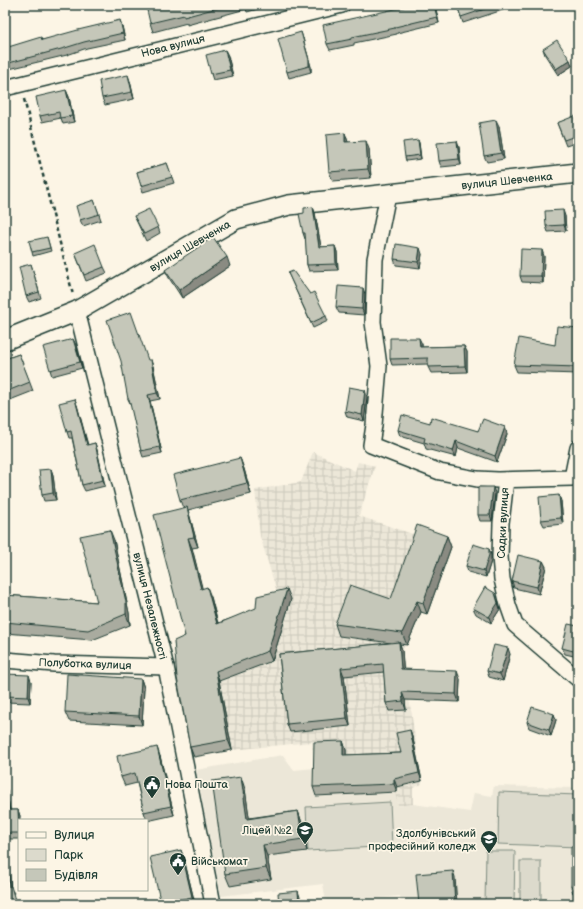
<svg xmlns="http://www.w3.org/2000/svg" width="583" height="909" font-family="'Balsamiq Sans',sans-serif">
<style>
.built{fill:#ece7d8}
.industrial{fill:url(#industrial-grid)}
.green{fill:#dcdacc;stroke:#7e8c80}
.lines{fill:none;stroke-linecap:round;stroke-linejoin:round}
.minor-casing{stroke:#1f3d34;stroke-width:18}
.major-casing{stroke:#1f3d34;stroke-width:22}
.path{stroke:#1f3d34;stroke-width:2.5;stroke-dasharray:4 3;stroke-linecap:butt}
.minor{stroke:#fcf5e5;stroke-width:15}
.major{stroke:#fcf5e5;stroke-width:19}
.wall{fill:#a9ab9f;stroke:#1f3d34}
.shaded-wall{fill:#8a8b82;stroke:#1f3d34}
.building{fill:#c5c7b9;stroke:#1f3d34}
.labels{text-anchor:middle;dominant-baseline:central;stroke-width:3.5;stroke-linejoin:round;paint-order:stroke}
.street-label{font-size:11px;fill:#1f3d34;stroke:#fcf5e5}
.poi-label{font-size:11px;fill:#1f3d34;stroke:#fcf5e5;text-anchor:start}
</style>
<defs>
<pattern id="industrial-grid" width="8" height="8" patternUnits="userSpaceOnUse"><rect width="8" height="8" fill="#ece7d8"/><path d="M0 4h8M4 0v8" fill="none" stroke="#cac7ba"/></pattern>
</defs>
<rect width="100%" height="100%" fill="#fcf5e5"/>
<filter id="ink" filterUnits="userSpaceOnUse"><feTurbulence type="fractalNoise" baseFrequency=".025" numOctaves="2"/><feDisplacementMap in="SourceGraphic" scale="8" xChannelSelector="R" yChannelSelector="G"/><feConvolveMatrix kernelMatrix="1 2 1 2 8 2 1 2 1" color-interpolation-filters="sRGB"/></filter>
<g filter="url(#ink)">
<path class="built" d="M283,755L294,770L315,768L316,795L395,793L398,806L413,804L470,812L474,793L492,796L494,786L578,788V904H401L400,896L326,903L323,884L221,896L196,770Z"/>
<path class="industrial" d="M313,452L355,471L358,462L375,466L359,516L451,547L427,614L421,612L402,651L422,784L413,788V804L398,806L395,793L316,795L312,742L232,750L194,757L177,651L280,602L260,536L255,490L301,482Z"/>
<g class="green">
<path d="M499,792L578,795V847L498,844Z"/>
<path d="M390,802L392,846L308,851L306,807Z"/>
<path d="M486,851H515L514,904H485Z"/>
<rect x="520" y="861" width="21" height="41"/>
</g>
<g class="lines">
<defs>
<g id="minor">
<path d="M5,88L342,5"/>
<path d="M388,194L375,259L373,322L379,366L374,425L371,445L440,472L477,479L498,480L572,478L578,448"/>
<path d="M77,311L166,667L213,904"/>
<path d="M506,480L501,523L500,557L502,579L508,605L515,625L578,679"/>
<path d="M5,660L54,664L166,667"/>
</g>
<path id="major" d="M5,340L77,311L236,219L289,205L578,173"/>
</defs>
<use href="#minor" class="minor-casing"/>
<use href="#major" class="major-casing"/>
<path class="path" d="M24,99L73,295"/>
<use href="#minor" class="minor"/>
<use href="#major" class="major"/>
</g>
<g class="wall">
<path d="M165,5H273L247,12L246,9L187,25V23L153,32L150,23Z"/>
<path d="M435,5L439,23L397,33V34L354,43V45L330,50L327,44Z"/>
<path d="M457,5H518L463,23Z"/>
<path d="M122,26L125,40L87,48L67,55L5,70V48L42,40Z"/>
<path d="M303,38L311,67V72L289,78L287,72Z"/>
<path d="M543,49L570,60L572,66L558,75L545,55Z"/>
<path d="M225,50L228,56L233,76L213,80L211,74Z"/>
<path d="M130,81L134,99L105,105L102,98Z"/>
<path d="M66,90L69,97L74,122L63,124L61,118L42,122L40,116Z"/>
<path d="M578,116V142L566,146L557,123Z"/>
<path d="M499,126L504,159L487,162L484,156Z"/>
<path d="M345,133L348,142L369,149L371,178L333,181L329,172Z"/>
<path d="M418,140L419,143L421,159L406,161L405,157Z"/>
<path d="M459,147L461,165L441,167L439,161Z"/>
<path d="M167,163L174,183L143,192L137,172Z"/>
<path d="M94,200L101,220L83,226L80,220Z"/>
<path d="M313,207L315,213L321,247L335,246L337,252L338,270L309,271L307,265L306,239H305L303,233L304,213Z"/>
<path d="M134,216L158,227L160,233L146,241L137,222Z"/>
<path d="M565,216L566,231L548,232L546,226Z"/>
<path d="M47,237L51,251L33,256L32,252Z"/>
<path d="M75,253L104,267L107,273L86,281Z"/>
<path d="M422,254L420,268L396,265L394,259Z"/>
<path d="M544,256L543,283L522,282L520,276Z"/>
<path d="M31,264L41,298L29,302L26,296Z"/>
<path d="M230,266L182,298L169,278L165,270Z"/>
<path d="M288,273L310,294L326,316L328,321L313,328Z"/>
<path d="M365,294L364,315L339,313L336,307Z"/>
<path d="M578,328V374L517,372L514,365L555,345Z"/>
<path d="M422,344V347L464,346L467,352V372L431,373L428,367V364L392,365L390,359Z"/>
<path d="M76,345L82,368L52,376L50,370Z"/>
<path d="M19,354L33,391L5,402V359Z"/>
<path d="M148,360L153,366L160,399L150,401L162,453L143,457L141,451L131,405L128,399Z"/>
<path d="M367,397L364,421L347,417L345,411Z"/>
<path d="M77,405L88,445L95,443L97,450L105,486L85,491L82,485L72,438H69L67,432Z"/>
<path d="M430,423L478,431L505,427L507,434L497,462L458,448L456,457L426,449L424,443L400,436L398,430Z"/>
<path d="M240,458L244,469L251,494L188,510L190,517L198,547L192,548L202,589L211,597L218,623L291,599L272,661L219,681L232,750L194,757L190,747L185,636L183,508L180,500Z"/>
<path d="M51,469L53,475L56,500L44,501L42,495Z"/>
<path d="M495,493L492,521H480L478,515Z"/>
<path d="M561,501L563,524L544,526L541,520Z"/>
<path d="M447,536L451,547L427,614L421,612L407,645L400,644L402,650L403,669L460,679L459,702L405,700L406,710L389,711L386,703L384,672L344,676L350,726L290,732L287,724L279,654L391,643L339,636L335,624L391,599Z"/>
<path d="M114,540L129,613L130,625L92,640L5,633V595L97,602Z"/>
<path d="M489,549L491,555V561L486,577L468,572L466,566Z"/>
<path d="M543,561L546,567L539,594L514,588L512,581Z"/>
<path d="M495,593L500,609L491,623L476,614L473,608Z"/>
<path d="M578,626V657L565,654L562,648Z"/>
<path d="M510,654L503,681L489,677L487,671Z"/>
<path d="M5,674L31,681L30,703L5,702Z"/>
<path d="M141,679L144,688L142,725L69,721L65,712Z"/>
<path d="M554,714L556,720L551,736L529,728L527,722Z"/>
<path d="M410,730L413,739L422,781L397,787V792L316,796L313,787L343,741L346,750V755L401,753Z"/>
<path d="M160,756L174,815L147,821L144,812L137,783L125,786L121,777Z"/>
<path d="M5,780L10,810H18L20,816L19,820V839H7L10,887L14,893L5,904Z"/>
<path d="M245,789L249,818L298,811L302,823L307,851L267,856L271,879L230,886L225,874Z"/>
<path d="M578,846L577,893H573L571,887Z"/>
<path d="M184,859L195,904H161Z"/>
</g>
<g class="shaded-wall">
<path d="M434,5H435L439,23L437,17Z"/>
<path d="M120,20L122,26L125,40L123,33Z"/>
<path d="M301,32L311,67V72L309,66Z"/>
<path d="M225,50L228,56L233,76L230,70Z"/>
<path d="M570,60L572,66L558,75L556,69Z"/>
<path d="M128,75L130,81L134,99L132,92Z"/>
<path d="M66,90L69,97L74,122L72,116Z"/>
<path d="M496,120L499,126L504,159L501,153Z"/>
<path d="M345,133L348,142H345Z"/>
<path d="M418,140L419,143L421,159L420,155Z"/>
<path d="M366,141L369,149L371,178L368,169Z"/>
<path d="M457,141L459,147L461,165L459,159Z"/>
<path d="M313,207L315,213L322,253L319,247Z"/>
<path d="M563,210L565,216L566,231L564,225Z"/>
<path d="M335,246L337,252L338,270L336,264Z"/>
<path d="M420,248L422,254L420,268L418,262Z"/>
<path d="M542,250L544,256L543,283L541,276Z"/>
<path d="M227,257L230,266L182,298L179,290Z"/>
<path d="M363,288L365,294L364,315L362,309Z"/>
<path d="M419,338L422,344V353L420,347Z"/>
<path d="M73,339L76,345L82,368L80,362Z"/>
<path d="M464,346L467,352V372L465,366Z"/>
<path d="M151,360L153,366L160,399L157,393Z"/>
<path d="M365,390L367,397L364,421L362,415Z"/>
<path d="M148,395L150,401L162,453L160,447Z"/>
<path d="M75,399L77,405L89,451L87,445Z"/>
<path d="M505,427L507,434L497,462L495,456Z"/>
<path d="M456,441L458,448L456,457L453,451Z"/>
<path d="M95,443L97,450L105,486L103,480Z"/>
<path d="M240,458L244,469L251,494L247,483Z"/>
<path d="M51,469L53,475L56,500L53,493Z"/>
<path d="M493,487L495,493L492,521L490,515Z"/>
<path d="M559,495L561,501L563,524L561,518Z"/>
<path d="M187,507L190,517L198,547L194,537Z"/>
<path d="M110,530L114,540L129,613L130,625L126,614Z"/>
<path d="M447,536L451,547L427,614L423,603Z"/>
<path d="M188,538L192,548L205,599L201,589Z"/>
<path d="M489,549L491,555V561L486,577L484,571Z"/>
<path d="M543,561L546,567L539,594L537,587Z"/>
<path d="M207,587L211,597L220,634L217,624Z"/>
<path d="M287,589L291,599L272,661L268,651Z"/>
<path d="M495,593L500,609L491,623L489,617Z"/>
<path d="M417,601L421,612L407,645L402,633Z"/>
<path d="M399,642L402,650L404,677L401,669Z"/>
<path d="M508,648L510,654L503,681L500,674Z"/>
<path d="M341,668L344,676L350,726L347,718Z"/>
<path d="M216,671L219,681L232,750L228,740Z"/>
<path d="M457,671L460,679L459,702L456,694Z"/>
<path d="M29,675L31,681L30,703L28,697Z"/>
<path d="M141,679L144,688L142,725L139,716Z"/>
<path d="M402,692L405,700L406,710L403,701Z"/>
<path d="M554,714L556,720L551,736L549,730Z"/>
<path d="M410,730L413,739L422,781L419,773Z"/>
<path d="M343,741L346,750V763L343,755Z"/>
<path d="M157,747L160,756L174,815L171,806Z"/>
<path d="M241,777L245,789L251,830L247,819Z"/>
<path d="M394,779L397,787V792L394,784Z"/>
<path d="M5,780L11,816L9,810L5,787Z"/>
<path d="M18,810L20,816V820H19V834Z"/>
<path d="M298,811L302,823L307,851L303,839Z"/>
<path d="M5,835L7,839L11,893L9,887Z"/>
<path d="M263,845L267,856L271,879L266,868Z"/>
<path d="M181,850L184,859L195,904L192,897Z"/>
<path d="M453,871L455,877L457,904H455Z"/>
<path d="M298,891L300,897V904H299Z"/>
</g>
<g class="building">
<path d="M165,5H228L184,17V15L150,23L147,10Z"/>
<path d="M407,5H434L437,17L395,27V28L352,37V39L327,44L323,25L404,7V6Z"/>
<path d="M457,5H497L461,17Z"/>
<path d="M120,20L123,33L84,42L65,48L5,64V48L41,37L42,40L78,30Z"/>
<path d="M301,32L309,60V66L287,72L278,39Z"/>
<path d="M557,40L570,60L556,69L543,49Z"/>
<path d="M225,50L230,70L211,74L206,55Z"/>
<path d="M128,75L132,92L102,98L99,81Z"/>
<path d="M66,90L72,116L60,118L59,112L40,116L36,97Z"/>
<path d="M577,115L578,116V135L564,140L557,123Z"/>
<path d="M496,120L501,153L484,156L479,123Z"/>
<path d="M345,133V142L366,141L368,169L329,172L326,135Z"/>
<path d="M418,140L420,155L405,157L403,142Z"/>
<path d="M457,141L459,159L439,161L437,143Z"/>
<path d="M167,163L172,177L141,186L137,172Z"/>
<path d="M94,200L99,214L80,220L76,206Z"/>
<path d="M313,207L319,247L335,246L336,264L307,265L305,233H303L299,214L304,213V208Z"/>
<path d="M149,209L158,227L144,234L134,216Z"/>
<path d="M563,210L564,225L546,226L545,211Z"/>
<path d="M47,237L50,248L32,252L29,241Z"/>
<path d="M213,237L227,257L179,290L165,270Z"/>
<path d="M95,244L104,267L84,275L75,253Z"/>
<path d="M396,244L420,248L418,262L394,259Z"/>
<path d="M521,249L542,250L541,276H520Z"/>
<path d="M31,264L39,292L26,296L19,267Z"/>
<path d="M293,271L310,294L314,292L326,316L311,323L288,273Z"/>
<path d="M338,286L363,288L362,309L336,307Z"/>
<path d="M131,312L148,360H151L157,393L148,395L160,447L141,451L129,399H128L121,361L107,320Z"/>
<path d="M557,326L578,328V367L514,365L519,338L555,345Z"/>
<path d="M390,338H419L420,347L464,346L465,366L428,367V358L390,359Z"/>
<path d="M73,339L80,362L50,370L43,347Z"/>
<path d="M19,354L30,382L5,392V359Z"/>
<path d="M349,387L365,390L362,415L345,411Z"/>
<path d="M75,399L87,445L95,443L103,480L82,485L71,431L67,432L59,403Z"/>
<path d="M402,415L430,423L431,417L478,431L483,419L505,427L495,456L456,441L453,451L424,442L425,438L398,430Z"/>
<path d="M240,458L247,483L180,500L173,475Z"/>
<path d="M51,469L53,493L42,495L39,470Z"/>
<path d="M478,487H493L490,515H478Z"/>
<path d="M559,495L561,518L541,520L539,497Z"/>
<path d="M187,507L194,537L188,538L201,589L207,587L217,624L256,608L257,596L287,589L268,651L216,671L228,740L190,747L177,678L174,641L185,636L154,515Z"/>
<path d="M417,525L447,536L423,603L417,601L402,633L335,624L350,585L391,599Z"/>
<path d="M110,530L126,602V614L88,630L5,622V595L97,602L80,536Z"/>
<path d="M473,544L489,549V555L484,571L466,566Z"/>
<path d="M518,555L543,561L537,587L512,581Z"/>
<path d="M485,587L495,593L498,603L489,617L473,608Z"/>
<path d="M568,624L578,626V649L577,652L562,648Z"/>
<path d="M399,642L401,669L457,671L456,694L402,692L403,701L386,703L383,664L341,668L347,718L287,724L279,654Z"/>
<path d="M494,645L508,648L500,674L487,671Z"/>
<path d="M5,674L29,675L28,697L5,696Z"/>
<path d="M67,674L141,679L139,716L65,712Z"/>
<path d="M532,707L554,714L549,730L527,722Z"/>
<path d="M410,730L419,773L394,779V784L313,787L314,742L343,741V755L401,753L396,733Z"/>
<path d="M157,747L171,806L144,812L135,773L121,777L117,756Z"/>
<path d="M241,777L247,819L298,811L303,839L263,845L266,868L225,874L212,781Z"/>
<path d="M5,787L9,810H18L19,833H5Z"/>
<path d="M5,842L9,887L11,886L16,904H5Z"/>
<path d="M571,846H578V904H577V887H571Z"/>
<path d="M181,850L192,897L161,904L150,857Z"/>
<path d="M453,871L455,904H419L416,874Z"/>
<path d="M298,891L299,904H279L278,893Z"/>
</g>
</g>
<defs>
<symbol id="civic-pin" viewBox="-11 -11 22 30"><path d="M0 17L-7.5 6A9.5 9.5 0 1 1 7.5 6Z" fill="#1f3d34" stroke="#fcf5e5"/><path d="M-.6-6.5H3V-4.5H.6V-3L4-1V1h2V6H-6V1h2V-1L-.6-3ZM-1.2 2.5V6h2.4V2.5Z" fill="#fff"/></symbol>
<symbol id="school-pin" viewBox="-11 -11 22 30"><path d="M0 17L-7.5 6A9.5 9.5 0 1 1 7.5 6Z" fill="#1f3d34" stroke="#fcf5e5"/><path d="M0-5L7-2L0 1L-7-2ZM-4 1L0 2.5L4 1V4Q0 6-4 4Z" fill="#fff"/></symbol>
<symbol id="university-pin" viewBox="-11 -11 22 30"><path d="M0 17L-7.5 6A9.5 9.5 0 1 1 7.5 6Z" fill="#1f3d34" stroke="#fcf5e5"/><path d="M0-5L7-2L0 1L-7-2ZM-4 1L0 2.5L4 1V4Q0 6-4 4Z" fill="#fff"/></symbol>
</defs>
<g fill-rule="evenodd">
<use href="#civic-pin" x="142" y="774" width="20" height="27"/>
<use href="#school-pin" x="295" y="820" width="20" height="27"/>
<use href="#university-pin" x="479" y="829" width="20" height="27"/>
<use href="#civic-pin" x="168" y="851" width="20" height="27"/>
</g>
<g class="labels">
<g class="street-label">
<text transform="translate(173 46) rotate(-14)">Нова вулиця</text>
<text transform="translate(507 181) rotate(-6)">вулиця Шевченка</text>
<text transform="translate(190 246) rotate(-30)">вулиця Шевченка</text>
<text transform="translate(503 523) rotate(-87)">Садки вулиця</text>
<text transform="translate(150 606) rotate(76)">вулиця Незалежності</text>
<text transform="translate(85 664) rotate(2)">Полуботка вулиця</text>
</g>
<g class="poi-label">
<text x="165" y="784">Нова Пошта</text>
<text x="292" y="830" text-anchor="end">Ліцей №2</text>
<text x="476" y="833" text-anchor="end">Здолбунівський<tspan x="476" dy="13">професійний коледж</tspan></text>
<text x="191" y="861">Вiйськомат</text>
</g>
</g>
<rect width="583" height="909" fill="none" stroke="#fcf5e5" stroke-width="20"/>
<rect x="10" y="10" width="563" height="889" fill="none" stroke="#1f3d34" stroke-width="1.5" filter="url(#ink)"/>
<rect x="18" y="819" width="130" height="72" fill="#fcf5e5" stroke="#a4ab9e"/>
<rect x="26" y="832" width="20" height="6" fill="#fcf5e5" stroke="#a4ab9e"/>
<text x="54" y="839" font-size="12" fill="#1f3d34">Вулиця</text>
<rect x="26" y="849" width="20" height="12" fill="#dcdacc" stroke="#a4ab9e"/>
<text x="54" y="859" font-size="12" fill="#1f3d34">Парк</text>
<rect x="26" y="869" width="20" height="12" fill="#c5c7b9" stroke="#a4ab9e"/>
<text x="54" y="879" font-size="12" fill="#1f3d34">Будівля</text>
</svg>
